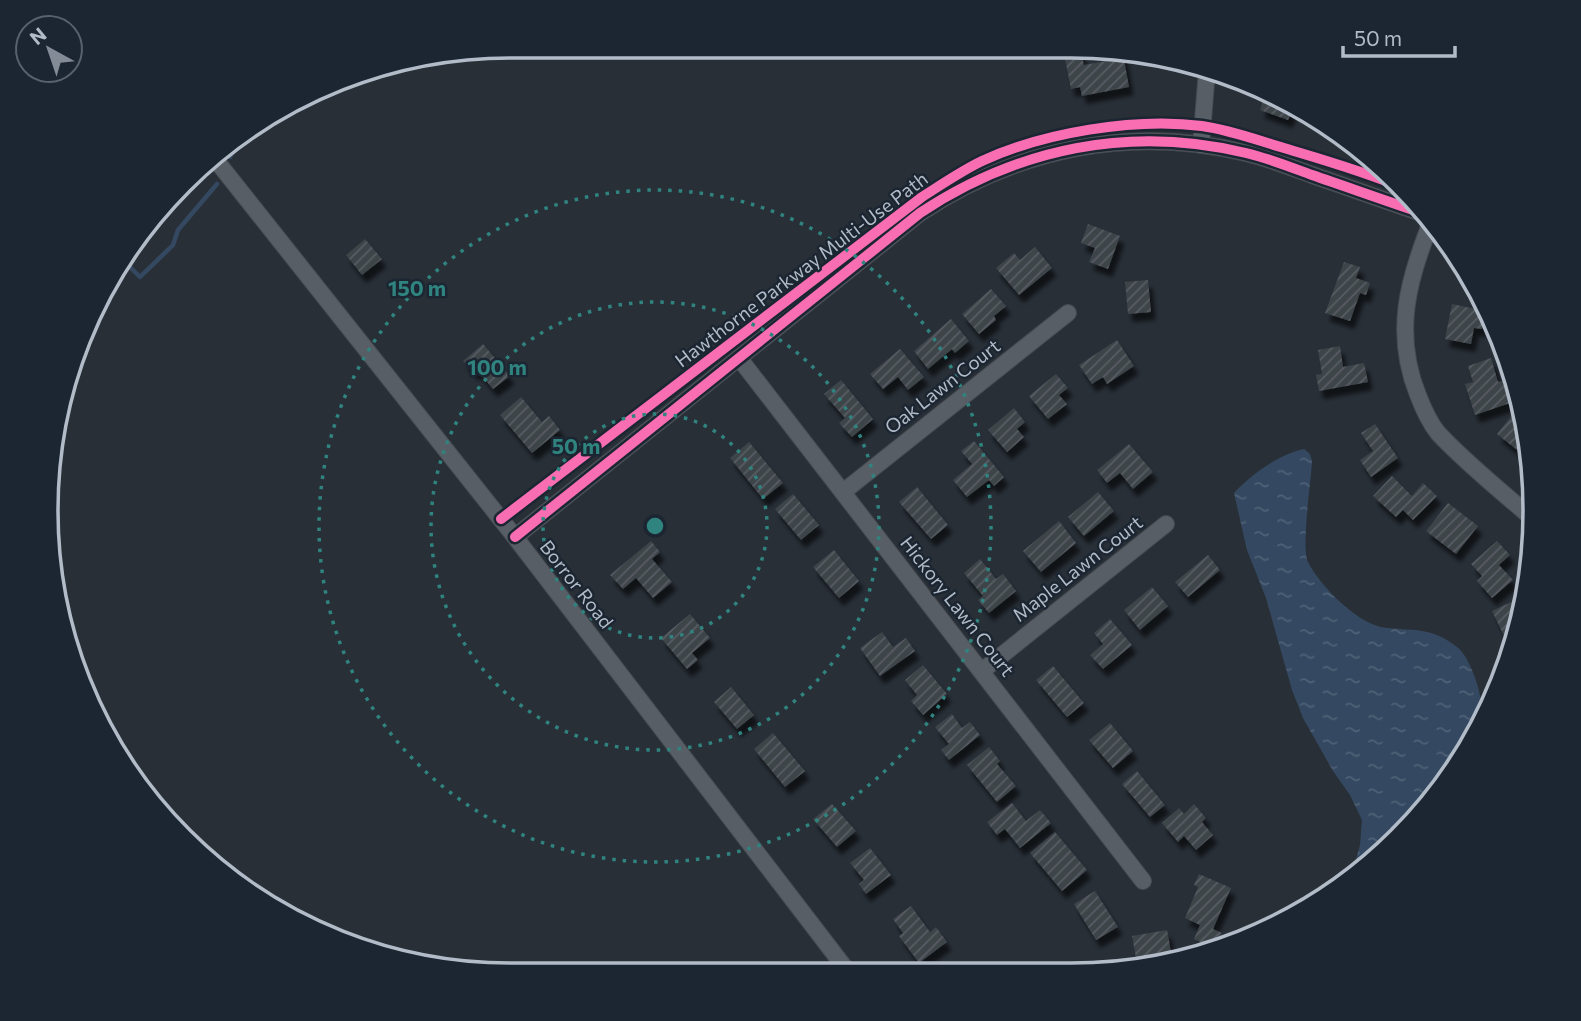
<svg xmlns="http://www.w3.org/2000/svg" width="1581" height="1021" font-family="Commissioner,sans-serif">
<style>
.water{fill:url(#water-ripples)}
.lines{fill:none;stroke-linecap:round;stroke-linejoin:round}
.stream{stroke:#344961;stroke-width:4.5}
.building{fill:url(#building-hatch);filter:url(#shadow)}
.minor-casing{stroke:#454a50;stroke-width:18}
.minor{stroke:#585e65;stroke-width:16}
.cycleway-casing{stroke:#1c2632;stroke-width:15}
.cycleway{stroke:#f96db3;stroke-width:10}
.ring{fill:none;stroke:#308480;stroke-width:3.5;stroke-dasharray:3.5 7}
.labels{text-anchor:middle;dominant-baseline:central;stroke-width:5;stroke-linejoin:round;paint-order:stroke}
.street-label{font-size:19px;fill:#b2bcc9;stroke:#1c2632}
.rim{fill:none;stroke:#b2bcc9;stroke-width:3.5}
.centre{fill:#308480;stroke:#1c2632;stroke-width:3.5}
.ring-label{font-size:21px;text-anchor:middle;font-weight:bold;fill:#308480;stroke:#1c2632;stroke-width:5;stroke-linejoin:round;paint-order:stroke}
</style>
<defs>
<pattern id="water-ripples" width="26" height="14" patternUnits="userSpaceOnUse" patternTransform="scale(1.75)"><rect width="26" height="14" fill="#344961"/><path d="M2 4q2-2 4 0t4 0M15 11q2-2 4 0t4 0" fill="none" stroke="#4f6176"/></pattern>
<pattern id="building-hatch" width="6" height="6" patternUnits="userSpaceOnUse" patternTransform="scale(1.75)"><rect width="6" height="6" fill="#3e444a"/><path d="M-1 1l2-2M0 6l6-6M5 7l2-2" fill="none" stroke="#585d63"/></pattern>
<filter id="shadow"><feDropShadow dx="4.5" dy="8" stdDeviation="2" flood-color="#0009"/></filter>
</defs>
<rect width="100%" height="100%" fill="#282f37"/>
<path class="water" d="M1304,449L1310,454L1312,461C1311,481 1301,548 1308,562C1320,586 1359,626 1387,628C1416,631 1431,627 1457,647C1472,658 1487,707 1481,725C1477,740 1466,753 1457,766C1445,783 1433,803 1419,818C1397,841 1367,871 1340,888L1356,859L1360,845L1362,820L1350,795L1333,771L1303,718L1292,690L1266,598L1247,550L1234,493C1251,475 1279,454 1304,449Z"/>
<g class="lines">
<g class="stream">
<path d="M230,157L239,137"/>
<path d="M124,261L140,277L173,245L178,230L217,184"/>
<path d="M49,511L58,534L53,543"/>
</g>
</g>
<g class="building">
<path d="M1103,49H1122L1129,87L1082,96L1080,87L1071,89L1064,54L1080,50L1084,65L1106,61Z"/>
<path d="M1266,92L1293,108L1288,120L1260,110Z"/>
<path d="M1088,224L1120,236L1108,269L1089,262L1095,248L1081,243Z"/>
<path d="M365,239L382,259L362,275L346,255Z"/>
<path d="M1035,247L1052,268L1019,295L996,268L1014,253L1020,260Z"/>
<path d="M1344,262L1360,267L1356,278L1370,283L1366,295L1360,293L1350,321L1325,313Z"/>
<path d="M1148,280L1151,312L1128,314L1125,282Z"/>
<path d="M991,289L1006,306L994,316L996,320L979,334L962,314Z"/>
<path d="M1452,304L1485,311L1482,329L1474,328L1471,344L1445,339Z"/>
<path d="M951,319L969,341L955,353L952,349L928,369L914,351Z"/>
<path d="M1117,340L1134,366L1107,384L1103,377L1092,384L1079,365Z"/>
<path d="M483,344L510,376L493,389L477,370L474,373L463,361Z"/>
<path d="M1340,346L1343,367L1364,363L1368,382L1319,391L1316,375L1322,374L1318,350Z"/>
<path d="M900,349L924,377L908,390L898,377L883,389L870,374Z"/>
<path d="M1491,358L1498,382L1505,380L1513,402L1475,415L1465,384L1473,382L1468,366Z"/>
<path d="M1056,374L1068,388L1059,395L1067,404L1048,419L1029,396Z"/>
<path d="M841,380L873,419L852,437L839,423L845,418L824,394Z"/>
<path d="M521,397L542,422L549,416L560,430L532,453L500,415Z"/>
<path d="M1014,408L1025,422L1017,429L1024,437L1007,452L988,430Z"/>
<path d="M1523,409L1532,462L1497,434L1513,414L1517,416Z"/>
<path d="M1375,424L1398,458L1371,477L1360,460L1373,451L1361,433Z"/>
<path d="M974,441L1004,477L994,486L989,480L967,497L953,480L972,464L961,451Z"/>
<path d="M749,442L783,483L763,499L730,458Z"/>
<path d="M1129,444L1153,472L1133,489L1120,473L1107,483L1097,470Z"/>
<path d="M1392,476L1412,496L1423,483L1437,496L1413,520L1403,510L1396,517L1373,496Z"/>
<path d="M917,487L948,525L931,539L899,502Z"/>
<path d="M1098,492L1114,511L1084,536L1068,517Z"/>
<path d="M793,494L819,525L801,540L775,509Z"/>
<path d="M1448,503L1478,526L1456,554L1426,531Z"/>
<path d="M1059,521L1076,543L1041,572L1023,551Z"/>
<path d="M651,541L660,552L652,559L672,582L653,598L636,578L623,589L610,575Z"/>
<path d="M1497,541L1510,555L1499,565L1513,580L1492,598L1477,581L1482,576L1471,564Z"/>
<path d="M834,550L859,581L839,598L813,567Z"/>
<path d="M1208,555L1220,570L1188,597L1175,582Z"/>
<path d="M980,559L996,579L1003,574L1016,591L989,613L978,600L983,596L964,573Z"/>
<path d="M1152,587L1168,606L1140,630L1124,610Z"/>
<path d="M1526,595L1517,635L1506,640L1492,611Z"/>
<path d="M690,614L710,638L692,653L698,660L687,669L661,638Z"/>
<path d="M1110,619L1132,645L1103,669L1090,655L1103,644L1094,633Z"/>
<path d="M882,632L893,647L906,638L915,651L880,676L860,648Z"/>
<path d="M923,665L947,694L923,715L911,701L917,695L905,680Z"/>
<path d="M1053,666L1084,703L1067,717L1036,680Z"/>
<path d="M731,687L754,715L737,729L714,702Z"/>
<path d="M952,714L962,728L970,722L980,735L949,760L941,750L949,744L935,727Z"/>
<path d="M1110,723L1133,751L1113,768L1089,740Z"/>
<path d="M773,733L805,771L785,787L754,749Z"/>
<path d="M989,747L1000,761L997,764L1016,786L997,802L967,765Z"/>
<path d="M1137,771L1165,805L1150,817L1122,784Z"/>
<path d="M1012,803L1026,821L1040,810L1051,823L1020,848L1005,829L997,835L987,822Z"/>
<path d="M832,804L856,831L837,847L813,819Z"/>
<path d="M1194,804L1206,818L1202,822L1213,835L1196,850L1184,836L1178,842L1162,823L1179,808L1184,814Z"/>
<path d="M1055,832L1087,870L1062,891L1030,853Z"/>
<path d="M870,848L891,875L866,894L859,884L864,880L850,863Z"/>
<path d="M1199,874L1231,888L1213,929L1222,933L1215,949L1194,939L1200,925L1185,918L1198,887L1194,885Z"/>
<path d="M1095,891L1118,927L1096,940L1074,904Z"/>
<path d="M911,906L930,932L936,927L947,942L919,963L899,936L903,933L893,919Z"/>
<path d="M1167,930L1171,952L1136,958L1132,936Z"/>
</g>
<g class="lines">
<defs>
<g id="minor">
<path d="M1201,145L1207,70"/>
<path d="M215,159L515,537L849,973"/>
<path d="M1432,220C1408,279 1393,333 1418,395C1423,408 1429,422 1438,433C1467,464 1501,491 1533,519"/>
<path d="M739,358L1143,881"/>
<path d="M843,492L1068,313"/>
<path d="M515,537L920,213C1018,148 1130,125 1246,153C1268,158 1290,167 1312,175C1350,188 1389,202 1428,215"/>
<path d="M982,671L1166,524"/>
</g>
</defs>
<use href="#minor" class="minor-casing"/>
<use href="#minor" class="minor"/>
<defs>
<g id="cycleway">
<path d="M501,519L922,197C941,185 961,171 982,161C1042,133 1135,117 1202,126C1230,130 1257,140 1284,148C1324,160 1363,171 1401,187"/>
<path d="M515,537L920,213C1018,148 1130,125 1246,153C1268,158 1290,167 1312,175C1350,188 1389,202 1428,215"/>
</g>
</defs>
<use href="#cycleway" class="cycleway-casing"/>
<use href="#cycleway" class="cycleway"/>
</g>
<g class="ring">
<circle cx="655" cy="526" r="112"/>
<circle cx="655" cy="526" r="224"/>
<circle cx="655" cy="526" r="336"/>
</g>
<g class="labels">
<g class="street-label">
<text transform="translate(801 269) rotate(-37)">Hawthorne Parkway Multi-Use Path</text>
<text transform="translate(942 386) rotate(-38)">Oak Lawn Court</text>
<text transform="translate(1077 568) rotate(-38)">Maple Lawn Court</text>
<text transform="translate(577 584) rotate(52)">Borror Road</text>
<text transform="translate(958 606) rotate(52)">Hickory Lawn Court</text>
</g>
</g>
<path d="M0 0H1581V1021H0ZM510 58H1071A452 452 0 0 1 1523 510V511A452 452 0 0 1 1071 963H510A452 452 0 0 1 58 511V510A452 452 0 0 1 510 58Z" fill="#1c2632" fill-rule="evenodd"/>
<path class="rim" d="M510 58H1071A452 452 0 0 1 1523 510V511A452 452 0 0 1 1071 963H510A452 452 0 0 1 58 511V510A452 452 0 0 1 510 58Z"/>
<circle cx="655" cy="526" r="10" class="centre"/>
<g class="ring-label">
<text x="417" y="296">150 m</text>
<text x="497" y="375">100 m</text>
<text x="576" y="454">50 m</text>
</g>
<g transform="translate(49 49) rotate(320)"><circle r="33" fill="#1c2632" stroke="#58626e" stroke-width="2"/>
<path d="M0-5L12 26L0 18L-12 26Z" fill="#828b96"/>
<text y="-10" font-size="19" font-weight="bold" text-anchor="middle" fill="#b2bcc9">N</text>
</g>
<path d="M1343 46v10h112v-10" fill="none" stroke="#b2bcc9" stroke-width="3.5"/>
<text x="1354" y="46" font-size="21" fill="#b2bcc9" stroke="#1c2632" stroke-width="5" paint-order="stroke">50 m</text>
</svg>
